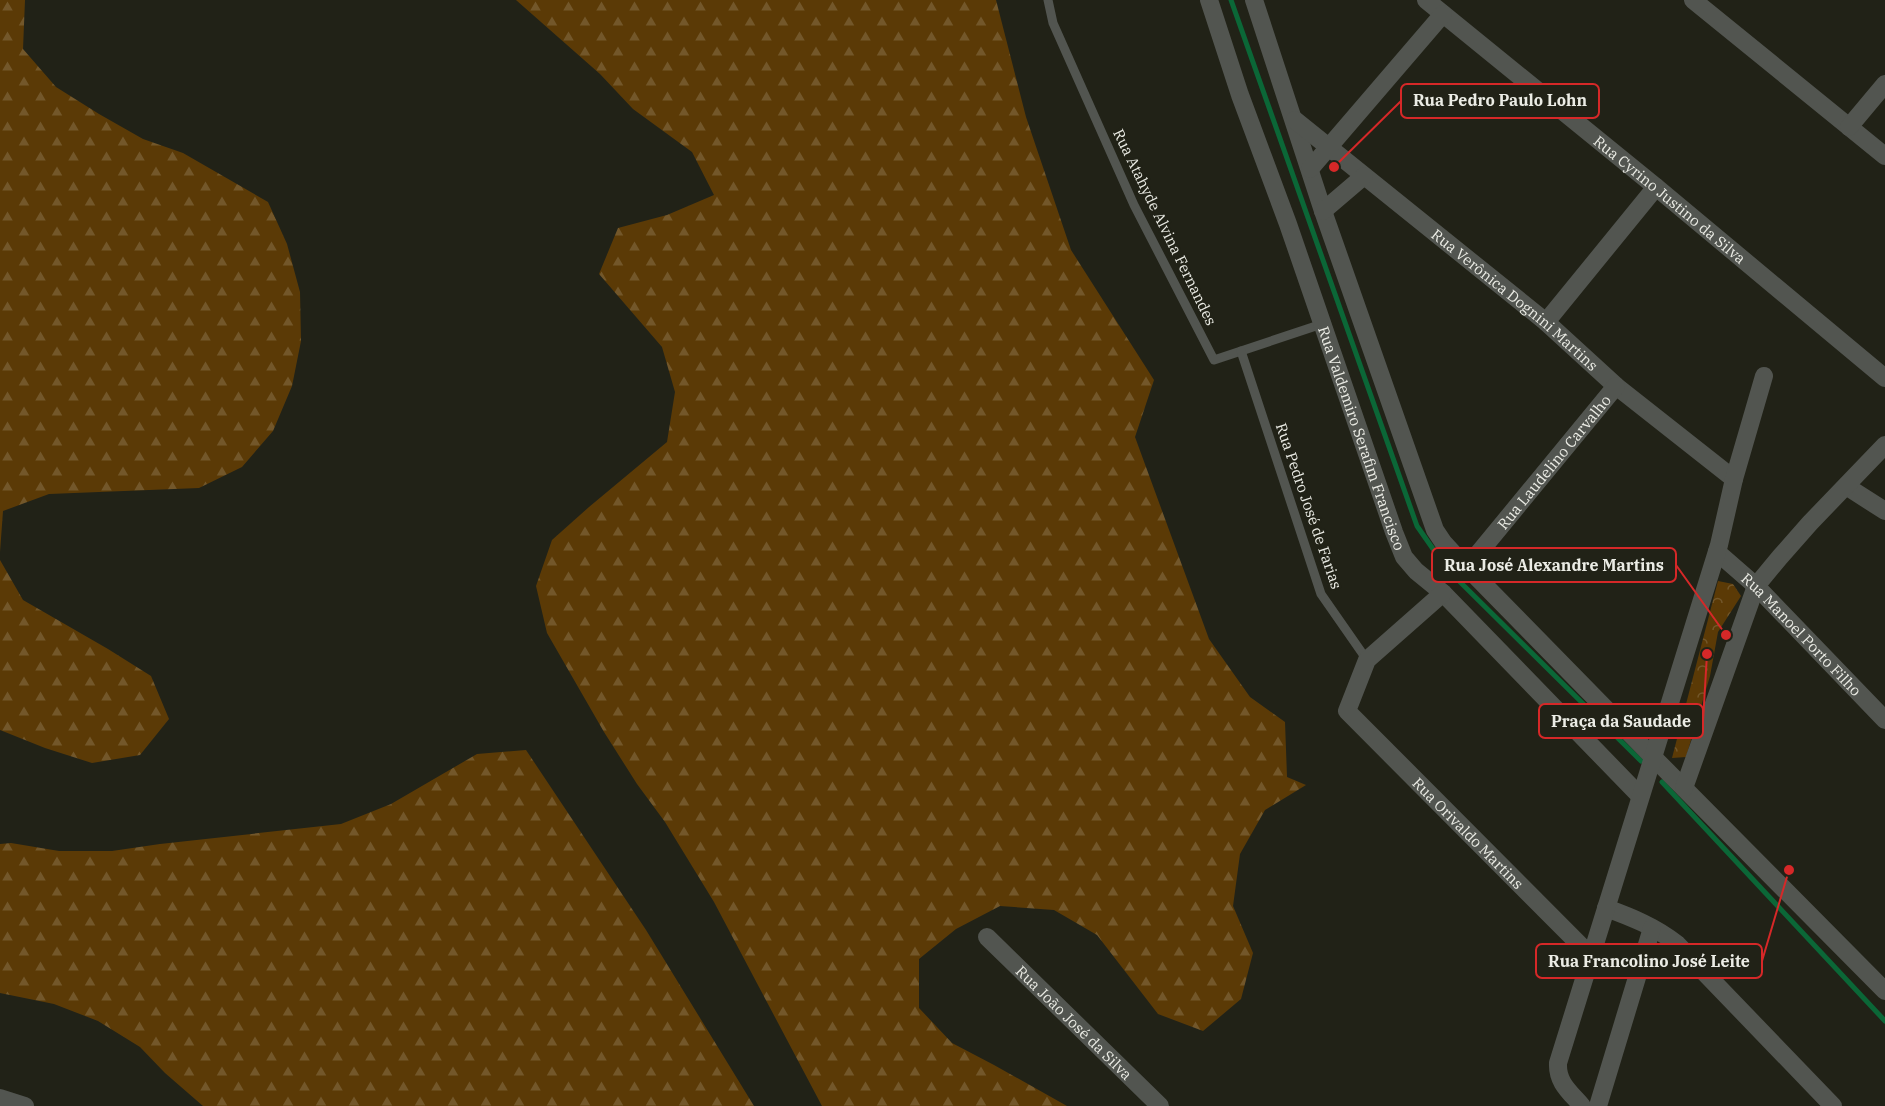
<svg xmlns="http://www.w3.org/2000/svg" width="1885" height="1106" font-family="'IBM Plex Serif',serif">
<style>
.forest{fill:url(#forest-firs)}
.park{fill:url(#park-crowns)}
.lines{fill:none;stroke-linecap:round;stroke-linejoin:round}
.stream{stroke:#0b6737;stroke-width:5}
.lane{stroke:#525550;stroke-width:9}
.street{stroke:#525550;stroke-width:18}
.labels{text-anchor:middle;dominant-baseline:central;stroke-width:4.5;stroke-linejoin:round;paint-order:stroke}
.street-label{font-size:15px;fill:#ebece5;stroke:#212217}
.leader{fill:none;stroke:#d62828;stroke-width:2}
.callout-dot{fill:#d62828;stroke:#212217;stroke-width:2}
.callout{fill:#212217;stroke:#d62828;stroke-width:2}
.callout-label{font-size:16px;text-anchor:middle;font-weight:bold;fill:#ebece5}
</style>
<defs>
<pattern id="forest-firs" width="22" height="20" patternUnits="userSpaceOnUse" patternTransform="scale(1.5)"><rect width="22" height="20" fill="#5b3a06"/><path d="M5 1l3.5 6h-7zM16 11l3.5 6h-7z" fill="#73572a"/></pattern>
<pattern id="park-crowns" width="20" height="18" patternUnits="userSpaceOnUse" patternTransform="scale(1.5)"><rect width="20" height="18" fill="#5b3a06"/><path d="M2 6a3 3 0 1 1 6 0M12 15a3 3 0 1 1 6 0" fill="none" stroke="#73572a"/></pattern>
</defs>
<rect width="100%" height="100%" fill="#212217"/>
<g class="forest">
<path d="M0,0H25L23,49L56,87L99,114L143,139L183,153L268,202L287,244L300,292L301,341L292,386L273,431L242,467L199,488L49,494L3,511L0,552Z"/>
<path d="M516,0H996L1026,117L1071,250L1154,380L1135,437L1209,639L1250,697L1285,722L1287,777L1306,785L1265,810L1240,854L1233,906L1253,953L1241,999L1203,1031L1158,1014L1097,935L1054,910L1000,906L956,929L919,959V1008L952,1043L994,1065L1067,1106H822L714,902L665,822L637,784L604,732L547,633L536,586L552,540L589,507L667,442L675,392L662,347L599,274L618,228L667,215L714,195L692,152L633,109L600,74Z"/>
<path d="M0,560L23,600L108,649L151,676L169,719L140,755L92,763L45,748L0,730Z"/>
<path d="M526,750L646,930L754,1106H203L165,1073L140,1047L98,1021L54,1004L0,993V844L11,843L59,851H112L160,844L341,824L391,804L477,754Z"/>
</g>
<path class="park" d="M1718,581L1733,584L1741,596L1718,632L1710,676L1686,757L1672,758Z"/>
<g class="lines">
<g class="stream">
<path d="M1231,0L1417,526L1447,569L1641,761"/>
<path d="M1662,782L1885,1021"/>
</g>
<g class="lane">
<path d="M1048,0L1053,23L1134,205L1214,360L1322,324"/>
<path d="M1241,351L1321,594L1367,660"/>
</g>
<g class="street">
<path id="s1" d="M1209,0L1240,95L1288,224L1394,532L1404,557L1416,571L1443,593L1640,796"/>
<path d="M1254,0L1323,211L1435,530L1443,542L1454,554L1653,757L1885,991"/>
<path id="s2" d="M1426,0L1656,187L1885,378"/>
<path d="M1693,0L1885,156"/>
<path id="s3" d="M1295,120L1546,322L1616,386L1734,479"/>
<path d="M1849,127L1885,84"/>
<path d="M1310,169L1443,14"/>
<path d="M1323,211L1364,176"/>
<path d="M1546,322L1656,187"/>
<path d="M1846,486L1885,511"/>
<path id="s4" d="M1717,552L1756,586L1885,720"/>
<path id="s5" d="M1468,566L1616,386"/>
<path id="s6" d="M1443,593L1367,660L1347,711L1591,956"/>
<path d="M1684,788L1756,586L1780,557L1810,523L1885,445"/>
<path d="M1606,908C1631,917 1656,927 1677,944L1833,1106"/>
<path id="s7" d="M987,937L1160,1106"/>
<path d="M0,1098L25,1106"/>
<path d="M1582,1106C1570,1092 1557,1083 1558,1063L1719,545L1734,479L1764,376"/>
<path d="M1598,1106L1652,928"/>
</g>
</g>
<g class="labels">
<g class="street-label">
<text stroke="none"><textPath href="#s2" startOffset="315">Rua Cyrino Justino da Silva</textPath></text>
<text transform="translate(1165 227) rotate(64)">Rua Atahyde Alvina Fernandes</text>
<text stroke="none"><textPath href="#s3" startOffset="284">Rua Verônica Dognini Martins</textPath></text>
<text stroke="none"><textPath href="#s1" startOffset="464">Rua Valdemiro Serafim Francisco</textPath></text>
<text stroke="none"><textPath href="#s5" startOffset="135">Rua Laudelino Carvalho</textPath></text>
<text transform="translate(1309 506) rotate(71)">Rua Pedro José de Farias</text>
<text stroke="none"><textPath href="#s4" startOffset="118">Rua Manoel Porto Filho</textPath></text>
<text stroke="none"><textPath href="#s6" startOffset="328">Rua Orivaldo Martins</textPath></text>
<text stroke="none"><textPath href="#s7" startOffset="122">Rua João José da Silva</textPath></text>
</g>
</g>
<path class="leader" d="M1334 167L1401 101M1726 635L1676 565M1707 654L1703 721M1789 870L1762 961"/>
<g class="callout-dot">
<circle cx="1334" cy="167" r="6"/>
<circle cx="1726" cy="635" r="6"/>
<circle cx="1707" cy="654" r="6"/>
<circle cx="1789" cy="870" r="6"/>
</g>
<g class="callout">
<rect x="1401" y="84" width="198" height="34" rx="6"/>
<rect x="1432" y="548" width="244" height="34" rx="6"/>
<rect x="1539" y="704" width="164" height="34" rx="6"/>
<rect x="1536" y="944" width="226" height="34" rx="6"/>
</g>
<g class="callout-label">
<text x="1500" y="106">Rua Pedro Paulo Lohn</text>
<text x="1554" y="571">Rua José Alexandre Martins</text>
<text x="1621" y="727">Praça da Saudade</text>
<text x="1649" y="967">Rua Francolino José Leite</text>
</g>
</svg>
